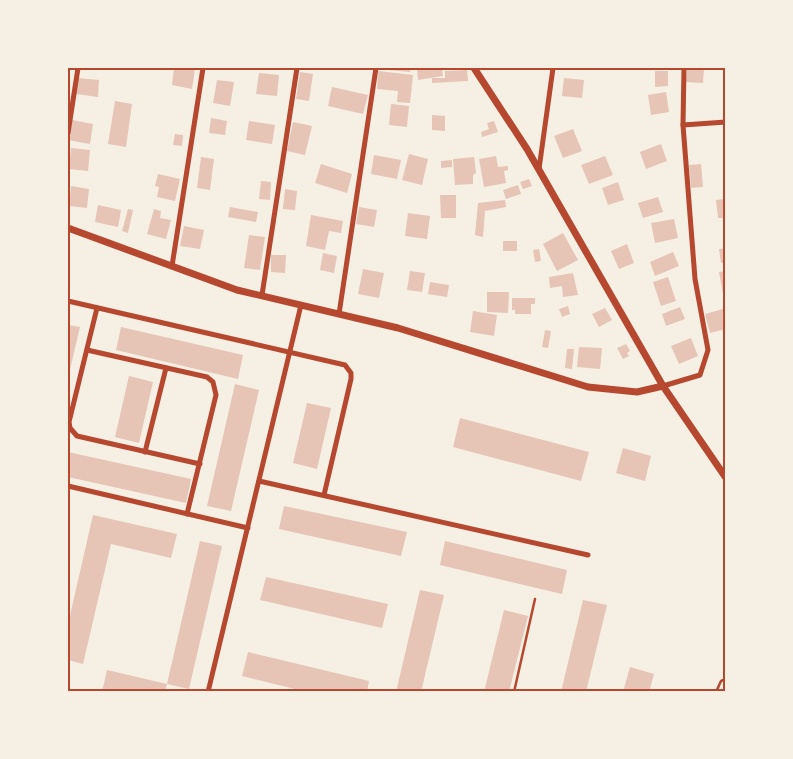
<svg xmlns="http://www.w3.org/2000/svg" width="793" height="759" font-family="Arial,sans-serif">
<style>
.building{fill:#e6c5b7}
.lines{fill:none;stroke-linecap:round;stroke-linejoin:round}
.service{stroke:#b5482f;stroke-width:2.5}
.minor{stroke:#b5482f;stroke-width:5}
.tertiary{stroke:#b5482f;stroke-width:7}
.neatline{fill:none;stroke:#b5482f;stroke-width:2}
</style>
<rect width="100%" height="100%" fill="#f6efe4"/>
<g class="building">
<path d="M174,68H195L192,89L172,85Z"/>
<path d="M388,68H411L410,72L388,70Z"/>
<path d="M417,68H442L443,76L418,80Z"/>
<path d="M687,68H704L703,83L686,82Z"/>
<path d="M467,70L468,81L432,83V78H445V71Z"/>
<path d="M378,71L413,75L410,103L397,102L398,91L377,89Z"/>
<path d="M655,71H668V86L655,87Z"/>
<path d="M300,72L313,74L309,101L296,99Z"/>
<path d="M259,73L279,75L277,96L256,94Z"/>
<path d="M78,78L99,80L98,97L76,94Z"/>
<path d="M564,78L584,80L582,98L562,96Z"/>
<path d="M217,80L234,82L230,106L213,103Z"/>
<path d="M332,87L368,95L363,114L328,106Z"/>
<path d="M666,92L669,112L651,115L648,95Z"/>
<path d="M115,101L132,104L126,147L108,144Z"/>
<path d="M391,104L409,106L407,127L389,125Z"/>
<path d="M432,115L445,116V131L432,130Z"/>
<path d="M211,118L227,121L225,135L209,133Z"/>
<path d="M72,120L93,124L90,144L68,140Z"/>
<path d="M249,121L275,125L272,144L246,140Z"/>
<path d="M494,121L498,132L482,137L481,132L489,129L487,123Z"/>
<path d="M293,122L312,126L305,155L287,151Z"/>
<path d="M573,129L582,151L563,158L554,136Z"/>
<path d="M175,134L183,135L182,146L173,145Z"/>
<path d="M661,144L667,161L646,169L640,152Z"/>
<path d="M71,148L90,150L88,171L69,169Z"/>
<path d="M409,154L428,159L422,185L402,180Z"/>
<path d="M374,155L401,160L397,179L371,174Z"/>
<path d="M496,156L498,167L508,166V170L504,171L506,183L484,187L479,159Z"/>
<path d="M605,156L613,175L589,184L581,165Z"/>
<path d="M201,157L214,159L210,190L197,188Z"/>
<path d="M474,157L476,173L473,175V184L455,185L453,159Z"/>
<path d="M452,160V167L441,168V161Z"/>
<path d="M321,164L352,174L347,193L315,183Z"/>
<path d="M701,164L703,187L691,188L689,165Z"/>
<path d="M158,174L180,179L175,201L157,197L159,187L155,186Z"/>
<path d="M529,179L532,186L523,189L520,182Z"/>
<path d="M261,181L271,182L270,200L259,199Z"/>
<path d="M618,182L624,200L608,205L602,188Z"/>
<path d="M518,185L521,194L506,199L503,190Z"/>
<path d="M71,186L89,189L87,208L69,206Z"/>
<path d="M285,189L297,191L295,210L283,209Z"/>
<path d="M440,195H456V218H441Z"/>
<path d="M658,197L663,212L643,218L638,203Z"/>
<path d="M726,199V218H718L716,200Z"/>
<path d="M505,200L506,207L485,211L483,237L475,235L478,203Z"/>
<path d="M98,205L121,210L118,227L95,222Z"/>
<path d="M230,207L258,212L256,222L228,217Z"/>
<path d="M359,207L377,210L374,227L356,224Z"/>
<path d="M128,209L133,210L128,233L122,231Z"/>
<path d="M154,209L161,211L160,218L171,220L166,239L147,234Z"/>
<path d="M408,213L430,216L427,239L405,236Z"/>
<path d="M311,215L343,221L341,233L329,231L325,250L306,246Z"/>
<path d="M674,219L678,238L655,243L651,223Z"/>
<path d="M184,226L204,230L200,249L180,246Z"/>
<path d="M563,233L578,260L557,271L543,244Z"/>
<path d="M249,235L265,237L260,270L244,268Z"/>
<rect x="503" y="241" width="14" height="10"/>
<path d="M627,244L634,263L619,269L611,251Z"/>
<path d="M726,248V263H721L719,249Z"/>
<path d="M539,249L541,261L535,262L533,250Z"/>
<path d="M673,252L679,266L655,276L650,262Z"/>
<path d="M323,253L337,256L334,273L320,270Z"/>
<path d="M271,255H286L285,273L271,272Z"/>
<path d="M363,269L384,273L379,298L358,294Z"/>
<path d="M410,271L425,273L422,292L407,290Z"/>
<path d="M726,271V294H723L719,272Z"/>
<path d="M573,273L578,295L563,297L562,286L550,288L549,277Z"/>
<path d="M668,277L676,301L661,306L653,282Z"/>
<path d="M430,282L449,285L447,297L428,294Z"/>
<path d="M487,292H509L508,313L487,312Z"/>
<path d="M512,298H535V304H531V314H515V310H512Z"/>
<path d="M568,306L570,314L562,317L559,309Z"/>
<path d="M680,307L685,319L666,326L662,314Z"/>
<path d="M605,308L612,320L599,327L592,314Z"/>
<path d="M723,309L726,329L710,333L705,314Z"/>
<path d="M473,311L497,315L494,336L470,332Z"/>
<path d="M68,325L80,327L68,378Z"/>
<path d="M121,327L243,355L238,379L116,350Z"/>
<path d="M545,330L551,331L548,348L542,347Z"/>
<path d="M691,338L698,356L679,364L671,346Z"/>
<path d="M626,344L630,351L627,353L629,356L623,359L617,348Z"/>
<path d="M579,347L602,348L600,369L577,367Z"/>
<path d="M567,349H574L572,369L565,368Z"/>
<path d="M129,376L153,382L139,443L115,437Z"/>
<path d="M235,384L259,390L231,511L207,506Z"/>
<path d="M307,403L331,408L317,469L293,463Z"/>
<path d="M460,418L589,452L581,481L453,447Z"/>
<path d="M623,448L651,456L645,481L616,473Z"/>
<path d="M68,452L191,479L186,503L68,477Z"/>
<path d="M284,506L407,532L401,556L279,529Z"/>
<path d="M93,515L177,534L171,558L111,544L83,664L68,660V624Z"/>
<path d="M200,541L222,546L189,689L167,684Z"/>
<path d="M445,541L567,570L562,594L440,565Z"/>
<path d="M266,577L388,604L382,628L260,600Z"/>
<path d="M420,590L444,595L421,692H396Z"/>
<path d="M583,600L607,605L586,692H561Z"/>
<path d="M504,610L528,616L509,692H484Z"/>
<path d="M248,652L369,681L367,692H307L242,676Z"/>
<path d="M630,667L654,674L649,692H623Z"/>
<path d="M107,670L167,684L165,692H102Z"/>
</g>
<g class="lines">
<g class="service">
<path d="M514,692L535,599"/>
<path d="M716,692L721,681L726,679"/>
</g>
<g class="minor">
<path d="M683,125L726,122"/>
<path d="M68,133L78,68"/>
<path d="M539,169L553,68"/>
<path d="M172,266L203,68"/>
<path d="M262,295L297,68"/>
<path d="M68,301L345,365L351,373V379L324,495"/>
<path d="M97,308L69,422L70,428L77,436L200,464"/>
<path d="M339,314L376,68"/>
<path d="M87,350L207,377L213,382L216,395L187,514"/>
<path d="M663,386L700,375L708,350L695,279L683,125L684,68"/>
<path d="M145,452L166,368"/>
<path d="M259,481L588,555"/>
<path d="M68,486L248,528"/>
<path d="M208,692L301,305"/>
</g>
<g class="tertiary">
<path d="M474,68L527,149L663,386L726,478"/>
<path d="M68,228L237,290L398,328L588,387L637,392L663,386"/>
</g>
</g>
<rect width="793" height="759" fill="none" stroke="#f6efe4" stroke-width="138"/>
<rect x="69" y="69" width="655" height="621" class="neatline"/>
</svg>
